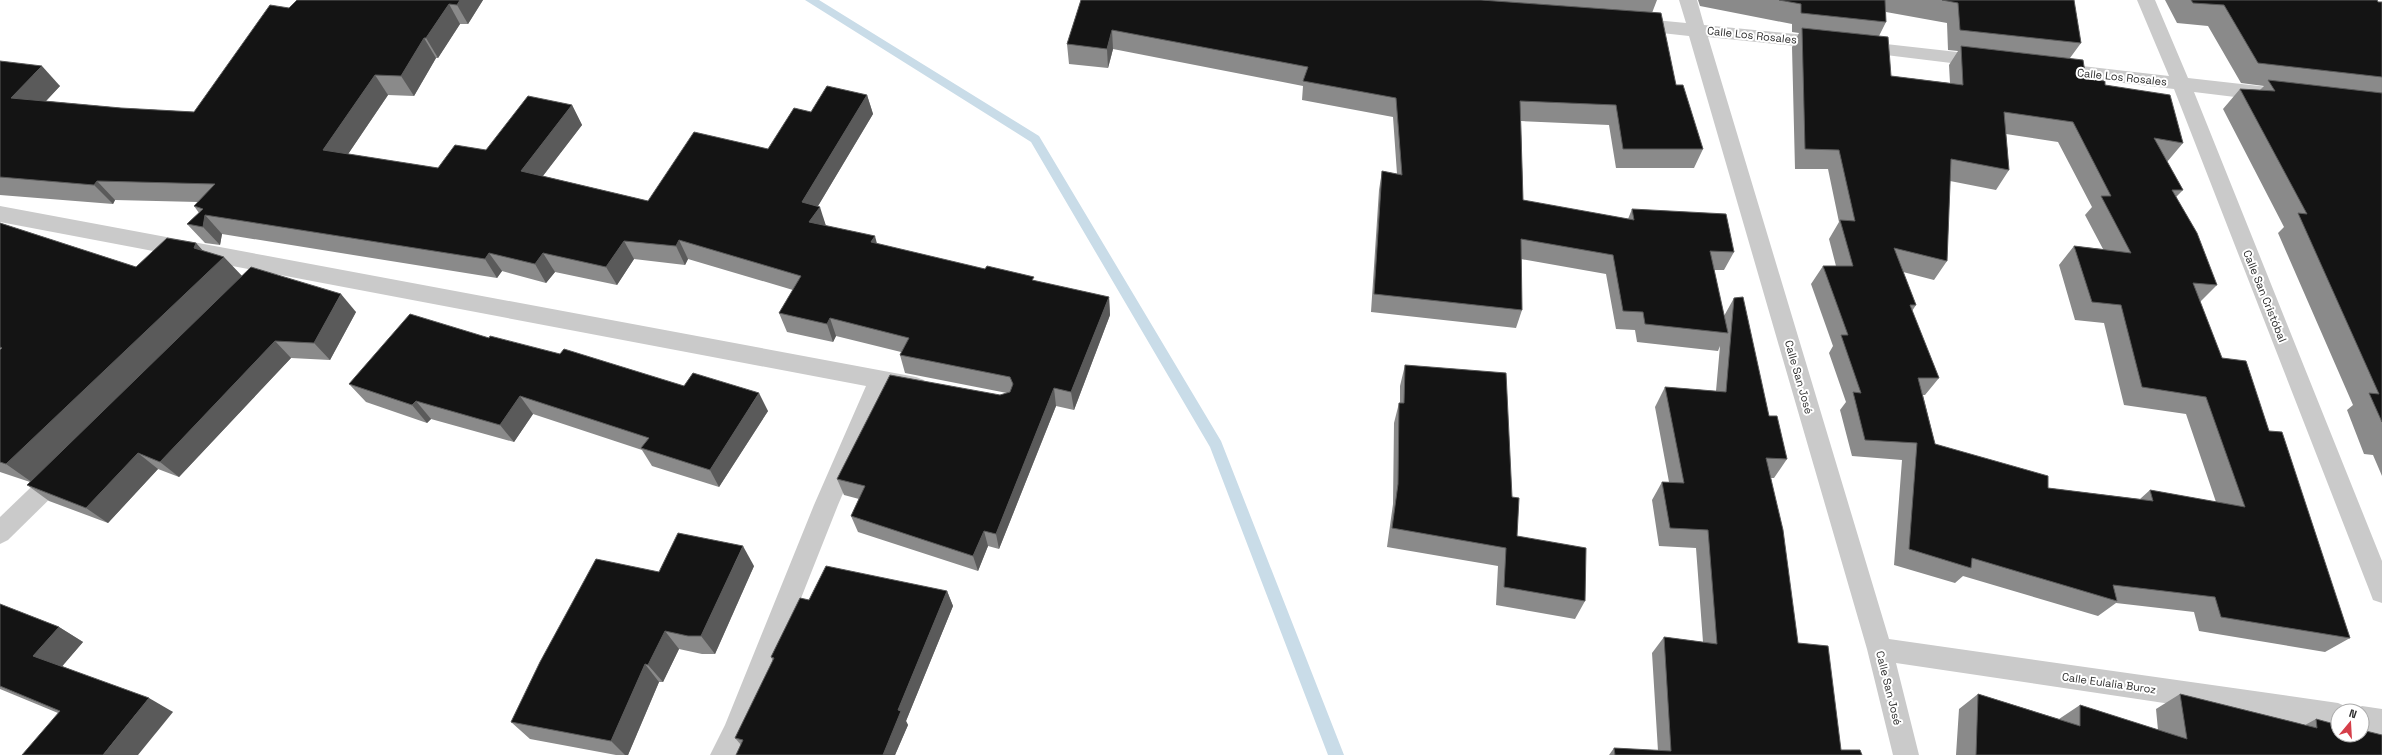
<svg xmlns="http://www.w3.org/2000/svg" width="2382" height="755" font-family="'Space Grotesk',sans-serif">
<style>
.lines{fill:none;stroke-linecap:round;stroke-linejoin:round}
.stream{fill:#c9dce8;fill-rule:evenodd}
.street{fill:#cacaca;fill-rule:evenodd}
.wall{fill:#8a8a8a;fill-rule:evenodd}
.shaded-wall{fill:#5a5a5a}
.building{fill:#141414;stroke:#5a5a5a;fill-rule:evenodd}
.labels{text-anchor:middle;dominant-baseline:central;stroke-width:4;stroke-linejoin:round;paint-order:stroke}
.street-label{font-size:11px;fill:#2d2d2d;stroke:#fff}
</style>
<rect width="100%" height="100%" fill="#fff"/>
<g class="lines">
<path class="stream" d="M805,0H819L1039,136L1221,441L1344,755H1328L1210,447L1031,142Z"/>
<g class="street">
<path d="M1679,0H1697L1704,25L1825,37L1831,39L1834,43L1831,47L1825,49L1708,37L1889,639L2338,703L2347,707L2349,711H2338V729L1896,663L1919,755H1893L1867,649L1689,36L1634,30L1628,28L1625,24L1628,20L1634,18L1686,23Z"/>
<path d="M2137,0H2155L2188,78L2268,87L2275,89L2277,94L2275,99L2268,101L2194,92L2382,561V603L2373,600L2370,592L2174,89L2056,75L2049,73L2047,69L2049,65L2056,63L2169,76Z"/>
<path d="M1859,41L1984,55L1990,57L1993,61L1990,65L1984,67L1853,51L1850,47L1853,43Z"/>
<path d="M0,206L916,377L924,380L927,386L924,392L916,395L887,390L838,505L744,742L737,755H710L725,725L814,505L866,386L0,222Z"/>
<path d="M60,464L68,467L72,474L68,481L8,540L0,544V517L52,467Z"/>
<path d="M2362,706L2382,709V735L2362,732V711H2352Z"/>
</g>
</g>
<g class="wall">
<path d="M297,0H483L468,24H460L438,58H436L414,96L388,95L348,154L438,168L486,150L572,105L582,125L543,176L648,201L768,149L811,112L867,95L873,114L818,206L826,226L877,244L1035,281L1109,297L1110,315L1074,410L1056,406L999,549L988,546L978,571L858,532L851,516L859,499L844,495L837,479L1000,395L1007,393L905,373L900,355L901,352L836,336L833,342L787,332L779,313L793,290L688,259L685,265L634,259L617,285L555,272L546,283L502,271L497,278L222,234L220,245L205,243L187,224L199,213L194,206L198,202L115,200L113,204L0,195V61L60,86L46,101L121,108L194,112Z"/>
<path d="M1081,0H1657L1652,13L1676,85L1703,149L1694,168H1616L1609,125L1521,121L1523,200L1628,219L1632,209L1734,252L1724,270H1714L1724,316L1734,298L1769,416L1787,459L1774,478H1771L1798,643L1841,750L1862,755H1609L1614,748L1658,751L1652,653L1664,637L1703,642L1696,548L1659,546L1652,500L1662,482H1669L1655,407L1665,387L1716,391L1720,346L1718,351L1637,342L1635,330L1616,329L1606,274L1521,259L1522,310L1516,328L1371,312L1379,190L1382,171L1397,174L1393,117L1302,100L1303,86L1113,49L1108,68L1069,64L1067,44Z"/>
<path d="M1698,0H2074L2081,43L2070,58L2086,79L2105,85L2183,143L2167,162L2183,190L2176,197L2217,285L2200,302L2222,358L2269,431L2350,638L2325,652L2199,631L2194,612L2116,603L2098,616L1963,576L1955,583L1894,565L1902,460L1852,456L1840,410L1846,402L1829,353L1833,346L1811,284L1823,266H1836L1829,239L1839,222L1828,169H1795L1792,47L1799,33L1792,32V24L1700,6ZM1886,12L1947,23L1948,50L1958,51L1949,65L1950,83L1891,76L1879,36L1886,22ZM2006,134L2058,142L2092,207L2085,215L2103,249L2074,246L2059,265L2075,320L2104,323L2124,405L2186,414L2216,502L2150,490L2140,499L2048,488L1935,444L1923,395H1925L1939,378L1912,311L1916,305L1903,272L1934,280L1947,261L1950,181L1996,190L2009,170Z"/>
<path d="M2165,0H2377L2378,2H2382V476L2373,455L2364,454L2347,410L2353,405L2278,233L2284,227L2223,109L2240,89L2260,90L2264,86L2241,83L2208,26L2177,23Z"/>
<path d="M0,223L136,267L196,243L202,250L242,276L356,312L330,360L291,358L179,477L158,469L108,523L49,501L27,485L30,482L0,472Z"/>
<path d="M489,338L684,386L768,411L719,487L652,466L642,450L533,414L514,442L431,419L427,423L366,402L349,384Z"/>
<path d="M1405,365L1512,497L1517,536L1585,601L1575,619L1496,605L1498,566L1387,547L1393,504L1394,423L1399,403H1400V386Z"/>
<path d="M754,566L715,654H702L679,649L663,682H659L628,755H616L530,739L511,722L659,572Z"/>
<path d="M947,591L953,606L906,721L908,725L895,755H736L741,745L735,738L773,661L771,657L809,600Z"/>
<path d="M0,604L59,627L83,642L62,666L173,712L58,713L0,689Z"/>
<path d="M1978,694L2059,719L2080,705L2158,730L2156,709L2180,694L2305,725L2316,719L2382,755H1956L1959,709Z"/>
</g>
<g class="shaded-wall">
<path d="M460,0H483L468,24L457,5Z"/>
<path d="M449,4L460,24L438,58L426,38Z"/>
<path d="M1112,30L1113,49L1108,68L1107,49Z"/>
<path d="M424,38L436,58L414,96L401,76Z"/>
<path d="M42,66L60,86L30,118L11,98Z"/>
<path d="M375,75L388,95L338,169L323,150Z"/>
<path d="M867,95L873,114L809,221L802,202Z"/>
<path d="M572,105L582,125L532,190L521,171Z"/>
<path d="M97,181L115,200L113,204L94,185Z"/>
<path d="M820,207L826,226L809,222Z"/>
<path d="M205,215L222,234L220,245L203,227Z"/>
<path d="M875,236L880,255L871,242Z"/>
<path d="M679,240L688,259L685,265L676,246Z"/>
<path d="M624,241L634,259L617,285L606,267Z"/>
<path d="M196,243L215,264L224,257L244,278L33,483L6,464L194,248Z"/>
<path d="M489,253L502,271L497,278L485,259Z"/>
<path d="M543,253L555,272L546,283L535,264Z"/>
<path d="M341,294L356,312L330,360L314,343Z"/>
<path d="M1109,297L1110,315L1074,410L1071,392Z"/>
<path d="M830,318L836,336L833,342L827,324Z"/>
<path d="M275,341L291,358L179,477L160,462Z"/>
<path d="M1054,388L1056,406L999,549L996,534Z"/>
<path d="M759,393L768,411L719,487L710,470Z"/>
<path d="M520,396L533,414L514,442L500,425Z"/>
<path d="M416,401L431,419L427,423L412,405Z"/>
<path d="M138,453L158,469L108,523L86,508Z"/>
<path d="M984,531L988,546L978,571L973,556Z"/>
<path d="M743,546L754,566L715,654L701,636Z"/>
<path d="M947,591L953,606L906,721L908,725L895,755H883L898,710Z"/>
<path d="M59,627L83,642L59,670L33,656Z"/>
<path d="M665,631L679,649L663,682L648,665Z"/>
<path d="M645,664L659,682L628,755H625L611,741Z"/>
<path d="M149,698L173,712L138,755H103Z"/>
</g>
<g class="building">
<path d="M297,0H460L457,5L449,4L426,38H424L401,76L375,75L323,150L438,168L455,145L486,150L528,96L572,105L521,171L648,201L694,132L768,149L794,108L811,112L827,86L867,95L802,202L820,207L809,222L875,236L871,242L985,269L987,266L1034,277L1032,280L1109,297L1071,392L1054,388L996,534L984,531L973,556L851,516L865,486L837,479L890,375L1000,395L1010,392L1013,384L1010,377L900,355L909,338L830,318L827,324L779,313L801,276L679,240L676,246L624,241L606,267L543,253L535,264L489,253L485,259L205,215L203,227L187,224L203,209L194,206L215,184L97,181L94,185L0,177V61L42,66L11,98L121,108L194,112L270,5L289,8Z"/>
<path d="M1081,0H1481L1661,13L1676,85H1683L1703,149H1623L1616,105L1520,101L1523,200L1634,220L1632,209L1726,214L1734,252L1710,251L1728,333L1645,324L1643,312L1623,311L1613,255L1521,239L1522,310L1374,294L1382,171L1402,175L1396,98L1303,81L1308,67L1112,30L1107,49L1067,44Z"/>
<path d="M1779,0H1885L1886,22L1801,13V4Z"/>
<path d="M1942,0H2074L2081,43L1960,30L1958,3Z"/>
<path d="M2191,0H2377L2378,2H2382V77L2258,63L2224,5L2193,3Z"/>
<path d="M1802,28L1888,37L1891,76L1963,85L1961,46L2083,60L2086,79L2105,81V85L2170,95L2183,143L2154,138L2183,190H2172L2197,233L2217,285L2193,283L2222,358L2246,361L2269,431L2282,432L2350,638L2221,617L2215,597L2113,585L2117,601L1972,558L1971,568L1909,549L1917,443L1865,440L1853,392L1861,393L1841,335H1848L1823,266H1853L1840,220L1855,221L1839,150L1805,149ZM2004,112L2073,122L2111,196H2101L2131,253L2074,246L2092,302L2121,305L2142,387L2206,397L2245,507L2150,490L2153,501L2048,488V476L1935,444L1918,378H1939L1910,305H1916L1894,248L1947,261L1951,159L2009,170Z"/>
<path d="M2268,80L2382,93V422L2369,393L2379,394L2298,213L2307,214L2240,89L2275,91Z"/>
<path d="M0,223L136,267L167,238L196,243L194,248L224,257L6,464L0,462V350L2,348L0,347Z"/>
<path d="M251,267L341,294L314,343L275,341L160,462L138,453L86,508L27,485Z"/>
<path d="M1743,297L1769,416H1777L1787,459L1766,458L1783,530L1798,643L1828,646L1841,750H1860L1862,755H1615L1614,748L1671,751L1664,637L1717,644L1708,530L1670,528L1662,482L1684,483L1665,387L1726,392L1734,298Z"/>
<path d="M410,314L489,338L490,336L560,354L564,349L684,386L693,373L759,393L710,470L641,448L649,438L520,396L500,425L416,401L412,405L349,384Z"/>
<path d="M1405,365L1506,373L1512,497L1519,498L1517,536L1586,548L1585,601L1504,587L1506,548L1392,528L1398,484L1399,403H1404Z"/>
<path d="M678,533L743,546L701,636H688L665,631L648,665L645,664L611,741L511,722L540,662L596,559L659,572Z"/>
<path d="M826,566L947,591L898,710L901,711L883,755H736L743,740L735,738L774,658L771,657L800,598L809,600Z"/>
<path d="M0,604L59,627L33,656L149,698L103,755H22L60,711L0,686Z"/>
<path d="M1978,694L2080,726V705L2187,739L2180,694L2317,728L2316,719L2338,725V735H2362V730L2382,735V755H1976Z"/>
</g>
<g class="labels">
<g class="street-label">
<text transform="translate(1752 35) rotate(6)">Calle Los Rosales</text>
<text transform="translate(2122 77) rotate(6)">Calle Los Rosales</text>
<text transform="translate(2265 296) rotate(68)">Calle San Cristóbal</text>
<text transform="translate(1799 377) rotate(74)">Calle San José</text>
<text transform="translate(2109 683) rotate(8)">Calle Eulalia Buroz</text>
<text transform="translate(1889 688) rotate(76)">Calle San José</text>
</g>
</g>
<g transform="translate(2350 723) rotate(18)"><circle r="19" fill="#ffffff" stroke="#ababab"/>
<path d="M0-3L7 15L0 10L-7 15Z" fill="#d53e49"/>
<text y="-6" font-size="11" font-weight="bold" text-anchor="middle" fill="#2d2d2d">N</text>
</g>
</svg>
